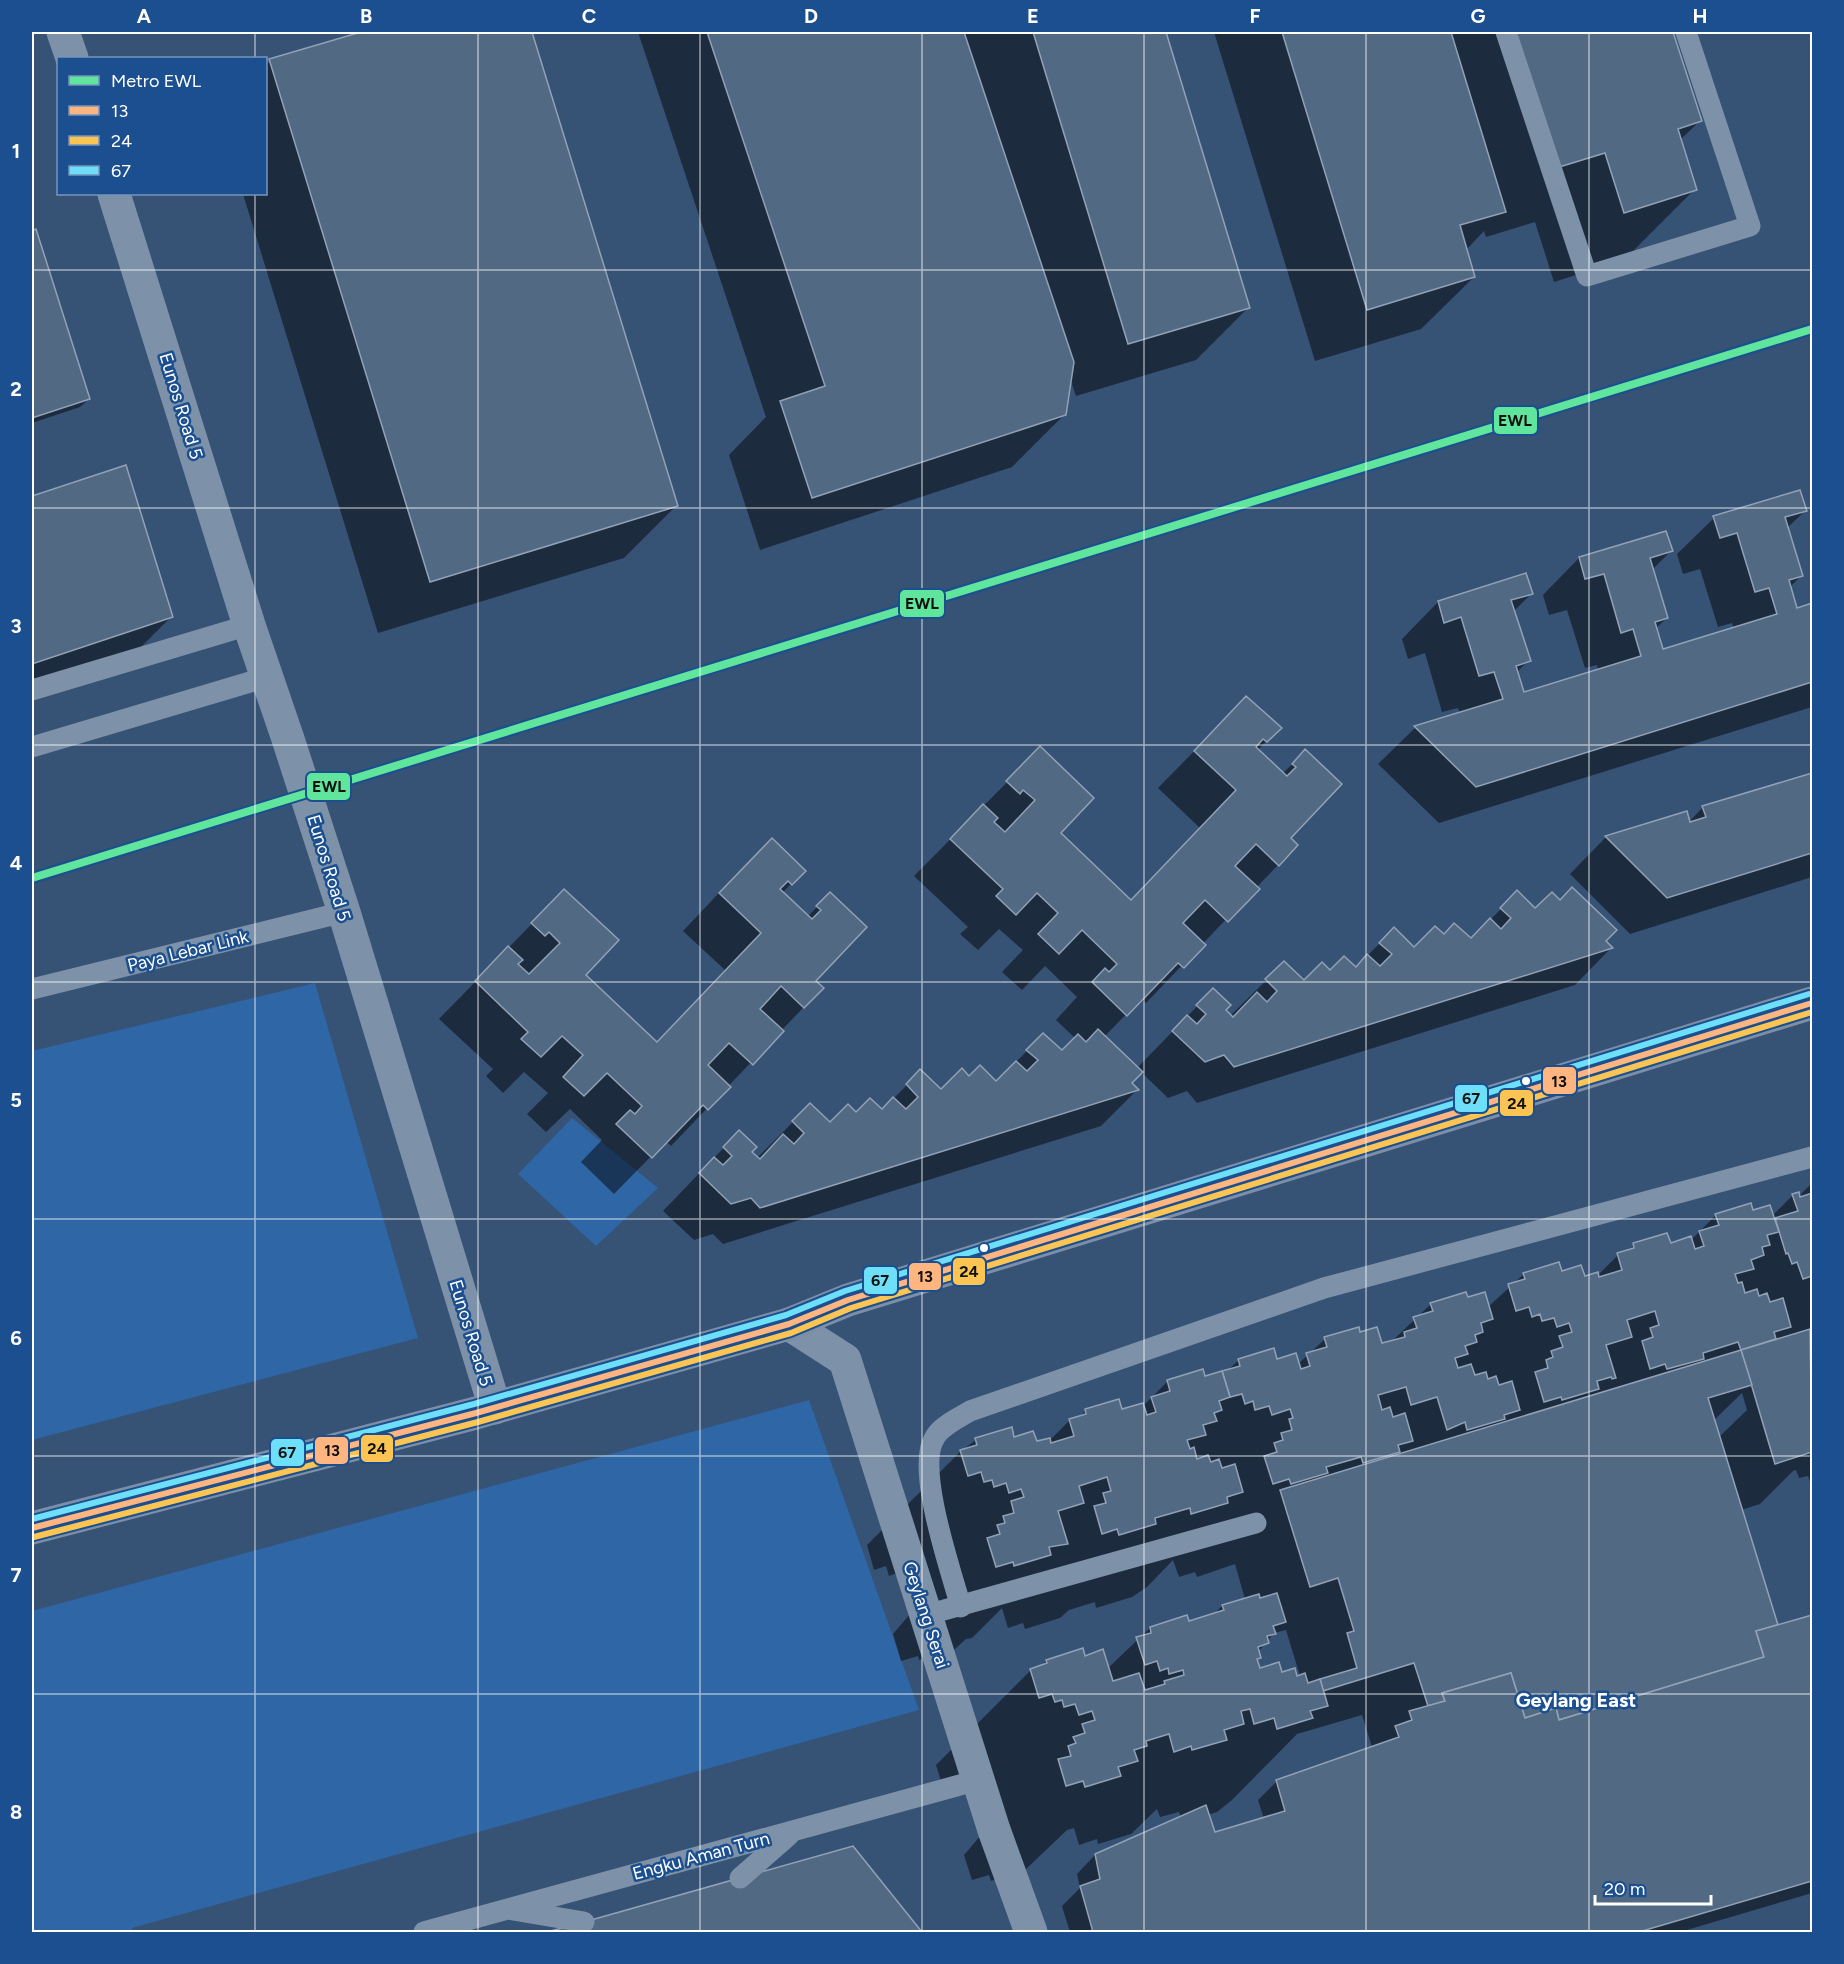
<svg xmlns="http://www.w3.org/2000/svg" width="1844" height="1964" font-family="Figtree,sans-serif">
<style>
.green{fill:#2f66a5}
.shadow{fill:#0007;fill-rule:evenodd}
.building{fill:#526984;stroke:#92a2b6;stroke-width:1.5}
.lines{fill:none;stroke-linecap:round;stroke-linejoin:round}
.lane{stroke:#7d92a8;stroke-width:21}
.street{stroke:#7d92a8;stroke-width:33}
.primary{stroke:#7d8ea7;stroke-width:33}
.bus-1-casing{stroke:#1b4f8f;stroke-width:10}
.bus-2-casing{stroke:#1b4f8f;stroke-width:10}
.bus-3-casing{stroke:#1b4f8f;stroke-width:10}
.bus-1{stroke:#ffb580;stroke-width:6}
.bus-2{stroke:#fcc553;stroke-width:6}
.bus-3{stroke:#6ddff8;stroke-width:6}
.metro-1-casing{stroke:#1b4f8f;stroke-width:12}
.metro-1{stroke:#60e59d;stroke-width:8}
.grid{fill:none;stroke:#fff;stroke-width:1.5;stroke-opacity:0.55}
.bus-dot{fill:#fff;stroke:#1b4f8f;stroke-width:2}
.labels{text-anchor:middle;dominant-baseline:central;stroke-width:5;stroke-linejoin:round;paint-order:stroke}
.street-label{font-size:18px;fill:#fff;stroke:#1b4f8f}
.neighbourhood-label{font-size:20px;font-weight:bold;fill:#fff;stroke:#1b4f8f}
.line-badge{stroke:#1b4f8f;stroke-width:2}
.pale-badge-label{font-size:16px;text-anchor:middle;font-weight:bold;fill:#111}
.neatline{fill:none;stroke:#fff;stroke-width:2}
.grid-label{font-size:20px;text-anchor:middle;font-weight:bold;fill:#fff}
</style>
<rect width="100%" height="100%" fill="#365274"/>
<g class="green">
<path d="M315,983L418,1338L32,1440V1051Z"/>
<path d="M572,1118L658,1188L596,1246L518,1174Z"/>
<path d="M809,1400L919,1710L132,1928L133,1932H32V1611Z"/>
</g>
<g class="shadow">
<path d="M366,32H530L676,506L624,558L378,633L243,194H266V65L270,61Z"/>
<path d="M638,32H1164L1248,308L1196,360L1076,396L1070,378L1065,414L1012,467L760,550L729,455L766,417Z"/>
<path d="M1214,32H1672L1700,121L1680,140L1695,189L1625,259L1554,282L1535,222L1486,237L1484,231L1466,250L1474,277L1421,329L1315,361Z"/>
<path d="M35,231L89,399L80,407L32,423V232Z"/>
<path d="M125,467L171,617L134,654L32,688V497Z"/>
<path d="M1799,492L1805,511L1787,528L1801,576L1789,588L1796,610L1812,604V707L1439,823L1378,764L1415,728L1460,714L1458,708L1442,712L1425,653L1408,659L1402,639L1438,602L1531,594L1513,612L1529,660L1516,673L1523,694L1598,671L1597,665L1585,668L1567,610L1549,615L1543,595L1579,558L1671,551L1652,570L1667,618L1655,629L1662,651L1734,629L1732,623L1718,627L1700,569L1683,574L1677,554L1714,518Z"/>
<path d="M1279,728L1257,751L1282,774L1305,752L1289,838L1278,865L1146,1003L1141,999L1104,1037L1137,1068L1213,990L1230,1016L1284,963L1304,982L1330,971L1355,968L1394,929L1414,949L1443,936L1470,940L1517,893L1535,910L1604,941L1611,948L1575,985L1197,1103L1187,1091L1168,1098L1141,1072L1130,1083L1137,1090L1101,1126L723,1244L713,1234L694,1240L663,1211L739,1132L757,1158L810,1105L830,1124L856,1114L881,1111L920,1072L941,1091L969,1078L996,1082L1043,1035L1061,1052L1075,1038L1056,1020L1077,997L1045,966L1022,990L1002,972L1023,950L999,929L978,950L960,934L968,927L914,876L1040,749L1059,833L1130,901L1200,828L1158,788L1210,735Z"/>
<path d="M1812,774V877L1630,934L1570,874L1606,837L1686,813L1689,822L1703,807Z"/>
<path d="M804,871L782,893L807,917L830,894L814,981L822,988L671,1146L666,1141L614,1194L581,1162L602,1140L570,1109L546,1132L527,1114L548,1093L524,1072L503,1093L486,1076L493,1069L439,1019L564,891L583,975L656,1043L725,970L683,931L735,876Z"/>
<path d="M1812,1183V1487L1808,1476L1799,1478L1796,1470L1793,1471L1760,1504L1741,1510L1776,1627L1812,1617V1893L1680,1932H1070L1062,1906L1080,1888L1077,1874L1095,1855L1181,1818L1179,1812L1160,1817L1157,1809L1131,1834L1098,1844L1097,1839L1079,1845L1074,1828L1067,1830L1025,1870L991,1881L989,1875L972,1880L964,1855L981,1835L968,1794L960,1796L957,1787L944,1791L936,1765L1031,1670L1040,1667L1046,1661L1084,1658L1108,1668L1150,1628L1188,1623L1213,1615L1222,1606L1245,1599L1235,1564L1197,1577L1195,1572L1179,1577L1173,1560L1147,1587L1132,1597L1096,1608L1095,1602L1069,1610L1060,1618L1025,1629L1023,1623L1008,1628L1002,1608L972,1638L966,1639L955,1649L919,1660L918,1656L901,1661L893,1634L910,1614L897,1573L889,1576L886,1566L874,1570L867,1545L961,1451L976,1440L1013,1439L1036,1443L1050,1440L1070,1420L1079,1418L1086,1410L1121,1411L1143,1406L1168,1381L1204,1378L1228,1370L1239,1360L1298,1364L1325,1339L1359,1334L1381,1345L1390,1343L1431,1304L1467,1299L1488,1307L1524,1274L1561,1273L1584,1278L1597,1276L1618,1255L1627,1252L1634,1245H1670L1691,1240L1716,1215L1752,1212L1772,1216L1793,1195L1799,1196ZM1742,1393L1747,1410L1718,1438L1713,1421ZM1286,1630L1300,1676L1296,1678L1259,1670L1256,1661L1260,1657L1258,1652L1274,1633ZM1362,1715L1372,1747L1277,1781L1258,1800L1264,1819L1214,1833L1208,1815L1217,1812L1232,1800L1297,1734Z"/>
<path d="M853,1848L920,1932H552Z"/>
</g>
<g class="building">
<path d="M361,32H532L678,506L430,582L269,59Z"/>
<path d="M707,32H964L1074,362L1066,415L812,498L780,401L825,386Z"/>
<path d="M1033,32H1166L1250,308L1128,344Z"/>
<path d="M1282,32H1451L1506,212L1460,225L1475,277L1367,310Z"/>
<path d="M1513,32H1673L1702,121L1678,129L1697,190L1624,213L1605,153L1556,168Z"/>
<path d="M36,229L90,399L32,418V231Z"/>
<path d="M126,465L173,617L32,664V496Z"/>
<path d="M1800,490L1807,511L1785,517L1803,576L1789,580L1797,608L1812,603V682L1476,787L1414,726L1503,699L1494,672L1479,676L1461,617L1444,623L1438,601L1526,573L1533,594L1511,600L1531,661L1516,666L1524,692L1641,656L1633,629L1621,633L1604,574L1585,579L1579,557L1666,531L1673,551L1650,558L1668,618L1655,622L1663,649L1777,614L1769,588L1755,592L1737,533L1720,538L1713,516Z"/>
<path d="M1246,696L1282,728L1267,742L1263,739L1256,747L1287,776L1296,767L1292,764L1305,749L1342,784L1291,838L1298,845L1279,866L1256,844L1235,866L1260,889L1228,922L1205,900L1183,923L1206,945L1184,968L1178,963L1127,1016L1092,982L1105,968L1109,972L1117,964L1082,930L1059,954L1038,934L1058,913L1037,893L1016,915L996,896L1003,889L950,839L983,804L998,818L994,822L1005,832L1035,800L1023,790L1020,794L1006,781L1040,746L1094,798L1061,833L1131,900L1236,790L1194,751Z"/>
<path d="M1812,773V853L1667,898L1605,836L1687,811L1690,822L1706,817L1702,806Z"/>
<path d="M772,838L806,871L792,885L788,881L780,889L812,919L821,910L816,906L830,892L867,927L816,981L824,988L804,1008L781,986L760,1009L784,1031L753,1065L729,1043L708,1065L731,1087L708,1110L703,1105L652,1158L616,1124L630,1110L635,1114L642,1106L607,1073L584,1096L563,1077L583,1055L562,1036L541,1057L521,1039L528,1032L475,981L508,946L523,960L518,964L529,974L560,943L549,932L545,936L531,923L564,889L619,940L586,975L657,1042L761,933L719,893Z"/>
<path d="M1572,887L1617,930L1606,941L1613,948L1234,1067L1224,1055L1205,1062L1172,1031L1187,1015L1197,1024L1206,1014L1196,1005L1213,988L1231,1005L1226,1010L1233,1017L1257,992L1267,1002L1277,991L1265,979L1284,961L1304,980L1322,962L1330,970L1344,956L1356,967L1367,954L1380,966L1392,954L1379,943L1394,927L1414,947L1435,926L1444,934L1454,923L1471,938L1490,918L1501,929L1511,918L1500,908L1517,890L1535,908L1552,892L1560,900Z"/>
<path d="M1098,1029L1143,1072L1132,1083L1139,1090L760,1208L751,1198L731,1204L699,1173L714,1157L723,1165L732,1156L723,1147L739,1130L757,1147L752,1152L760,1159L783,1134L794,1144L804,1133L792,1121L810,1103L830,1122L848,1104L856,1112L870,1098L882,1109L893,1097L906,1109L918,1097L906,1084L920,1069L941,1089L962,1068L969,1076L980,1065L996,1081L1016,1061L1027,1071L1038,1060L1026,1050L1043,1033L1062,1050L1078,1034L1086,1042Z"/>
<path d="M1799,1192L1800,1197L1812,1193V1276L1803,1279L1797,1262L1792,1264L1788,1253L1786,1254L1775,1218L1798,1211L1792,1194Z"/>
<path d="M1751,1203L1753,1210L1770,1205L1779,1232L1767,1235L1770,1245L1762,1247L1764,1255L1751,1260L1754,1269L1735,1274L1738,1283L1742,1282L1745,1293L1757,1289L1759,1296L1767,1293L1770,1302L1783,1298L1791,1327L1774,1332L1776,1339L1741,1350L1738,1342L1703,1353L1704,1359L1667,1369L1665,1364L1650,1369L1642,1341L1653,1337L1650,1328L1659,1325L1655,1311L1627,1320L1632,1337L1606,1345L1616,1378L1612,1379L1611,1377L1597,1381L1599,1389L1562,1400L1561,1397L1544,1402L1535,1372L1548,1368L1546,1360L1553,1357L1551,1351L1563,1347L1559,1336L1572,1332L1569,1323L1557,1327L1554,1318L1542,1321L1540,1314L1532,1317L1529,1307L1516,1311L1508,1284L1525,1279L1523,1273L1559,1262L1562,1271L1581,1265L1585,1276L1598,1272L1599,1277L1622,1270L1617,1253L1634,1248L1633,1243L1667,1233L1671,1243L1691,1236L1695,1249L1704,1246L1699,1231L1719,1225L1715,1214Z"/>
<path d="M1466,1292L1468,1297L1485,1292L1493,1319L1481,1323L1483,1332L1475,1335L1477,1342L1465,1346L1468,1354L1455,1358L1458,1368L1471,1364L1475,1375L1486,1372L1488,1379L1496,1376L1499,1385L1512,1381L1520,1410L1504,1415L1505,1419L1467,1430L1465,1422L1447,1430L1437,1397L1411,1405L1406,1387L1378,1395L1382,1410L1390,1407L1393,1417L1405,1413L1413,1441L1398,1445L1400,1452L1363,1463L1361,1457L1326,1467L1328,1473L1291,1484L1289,1479L1273,1484L1264,1456L1277,1452L1274,1443L1283,1440L1281,1433L1292,1430L1289,1419L1293,1418L1290,1409L1272,1415L1269,1406L1255,1410L1253,1401L1245,1404L1242,1394L1230,1397L1222,1371L1240,1366L1238,1359L1274,1348L1277,1359L1296,1353L1301,1369L1310,1366L1306,1353L1327,1347L1324,1337L1359,1327L1360,1332L1377,1327L1382,1343L1405,1337L1404,1332L1417,1328L1413,1317L1433,1311L1430,1303Z"/>
<path d="M1810,1329L1812,1452L1775,1464L1741,1350Z"/>
<path d="M1741,1350L1752,1385L1708,1398L1778,1625L1756,1631L1764,1657L1559,1720L1556,1708L1525,1718L1511,1673L1442,1693L1445,1701L1428,1706L1414,1663L1323,1691L1320,1679L1357,1668L1347,1633L1354,1631L1338,1578L1310,1587L1280,1490Z"/>
<path d="M1203,1369L1205,1376L1222,1371L1230,1397L1219,1401L1222,1410L1214,1413L1217,1421L1203,1425L1206,1435L1187,1440L1190,1449L1194,1447L1197,1459L1208,1455L1211,1462L1219,1459L1222,1468L1235,1464L1243,1492L1227,1497L1228,1503L1191,1514L1190,1508L1155,1518L1156,1524L1119,1535L1117,1529L1102,1534L1094,1506L1106,1503L1103,1493L1111,1491L1107,1477L1079,1486L1084,1503L1058,1511L1068,1544L1049,1547L1051,1555L1014,1566L1013,1562L996,1567L987,1538L1000,1534L997,1525L1005,1523L1003,1516L1014,1513L1011,1501L1024,1497L1021,1489L1009,1493L1006,1483L994,1487L992,1480L984,1482L981,1472L968,1476L960,1450L977,1445L975,1438L1012,1427L1014,1437L1033,1431L1037,1441L1050,1438L1051,1443L1074,1436L1069,1419L1086,1414L1085,1409L1119,1399L1122,1409L1143,1403L1147,1415L1156,1412L1151,1397L1170,1391L1167,1380Z"/>
<path d="M1277,1593L1286,1622L1273,1626L1276,1634L1267,1636L1269,1643L1258,1647L1261,1658L1257,1659L1260,1668L1279,1662L1282,1672L1295,1668L1297,1676L1305,1673L1308,1683L1320,1679L1328,1706L1310,1711L1313,1718L1277,1729L1274,1718L1254,1724L1250,1709L1241,1711L1244,1724L1224,1730L1227,1740L1192,1750L1191,1746L1174,1752L1169,1734L1146,1741L1147,1746L1134,1750L1138,1761L1118,1767L1121,1776L1085,1787L1083,1781L1066,1786L1058,1759L1071,1756L1068,1746L1076,1743L1073,1737L1085,1733L1082,1724L1095,1720L1092,1711L1079,1715L1075,1704L1064,1707L1062,1700L1055,1702L1052,1694L1039,1698L1030,1669L1047,1663L1046,1660L1083,1648L1085,1656L1103,1649L1113,1681L1139,1673L1145,1690L1165,1684L1164,1681L1184,1675L1183,1670L1169,1674L1168,1668L1160,1671L1157,1661L1145,1665L1136,1637L1151,1633L1150,1627L1187,1615L1189,1621L1224,1610L1222,1605L1259,1594L1260,1598Z"/>
<path d="M1812,1615V1881L1639,1932H1093L1080,1886L1100,1879L1095,1854L1206,1805L1215,1832L1285,1811L1276,1780L1399,1737L1395,1726L1412,1720L1409,1711L1445,1701L1442,1693L1511,1673L1525,1718L1556,1708L1559,1720L1764,1657L1756,1631Z"/>
<path d="M853,1846L922,1932H547L584,1922Z"/>
</g>
<g class="lines">
<g class="lane">
<path d="M1506,32L1587,276L1750,226L1686,32"/>
<path d="M32,690L249,625"/>
<path d="M32,747L267,677"/>
<path d="M32,989L344,912"/>
<path d="M961,1607C951,1571 916,1470 934,1439C940,1426 959,1418 970,1411L1324,1288L1812,1157"/>
<path d="M926,1615L1256,1523"/>
<path d="M740,1878L789,1835"/>
<path d="M513,1910L584,1922"/>
<path d="M424,1932L978,1780"/>
</g>
<g class="street">
<path d="M63,32L72,58"/>
<path d="M114,194L249,625L288,739L344,912L495,1408"/>
<path d="M789,1324L845,1360L994,1830L1031,1932"/>
</g>
<path class="primary" d="M32,1528L476,1413L789,1324L848,1300L1812,1003"/>
<defs>
<path id="bus-1" d="M32,1528L476,1413L789,1324L848,1300L1812,1003"/>
<path id="bus-2" d="M34,1537L478,1422L791,1333L851,1308L1812,1012"/>
<path id="bus-3" d="M32,1519L474,1404L786,1315L845,1291L1809,994"/>
</defs>
<use href="#bus-1" class="bus-1-casing"/>
<use href="#bus-2" class="bus-2-casing"/>
<use href="#bus-3" class="bus-3-casing"/>
<use href="#bus-1" class="bus-1"/>
<use href="#bus-2" class="bus-2"/>
<use href="#bus-3" class="bus-3"/>
<defs>
<path id="metro-1" d="M32,878L1812,329"/>
</defs>
<use href="#metro-1" class="metro-1-casing"/>
<use href="#metro-1" class="metro-1"/>
</g>
<path class="grid" d="M255,32V58M478,32V1932M700,32V1932M922,32V1932M1144,32V1932M1366,32V1932M1589,32V1932M255,194V1932M32,270H1812M32,508H1812M32,745H1812M32,982H1812M32,1219H1812M32,1456H1812M32,1694H1812"/>
<g class="bus-dot">
<circle cx="1526" cy="1081" r="5"/>
<circle cx="984" cy="1248" r="5"/>
</g>
<g class="labels">
<g class="street-label">
<text transform="translate(181 406) rotate(73)">Eunos Road 5</text>
<text transform="translate(329 868) rotate(73)">Eunos Road 5</text>
<text transform="translate(188 951) rotate(-14)">Paya Lebar Link</text>
<text transform="translate(471 1333) rotate(73)">Eunos Road 5</text>
<text transform="translate(926 1615) rotate(72)">Geylang Serai</text>
<text transform="translate(701 1856) rotate(-15)">Engku Aman Turn</text>
</g>
<g class="neighbourhood-label">
<text x="1576" y="1700">Geylang East</text>
</g>
</g>
<g class="line-badge">
<rect x="1493" y="406" width="45" height="29" rx="6" fill="#60e59d"/>
<rect x="899" y="589" width="46" height="29" rx="6" fill="#60e59d"/>
<rect x="306" y="772" width="45" height="29" rx="6" fill="#60e59d"/>
<rect x="1542" y="1066" width="35" height="29" rx="6" fill="#ffb580"/>
<rect x="1454" y="1084" width="34" height="29" rx="6" fill="#6ddff8"/>
<rect x="1499" y="1089" width="35" height="28" rx="6" fill="#fcc553"/>
<rect x="952" y="1257" width="34" height="29" rx="6" fill="#fcc553"/>
<rect x="908" y="1262" width="34" height="29" rx="6" fill="#ffb580"/>
<rect x="863" y="1266" width="35" height="29" rx="6" fill="#6ddff8"/>
<rect x="360" y="1434" width="34" height="29" rx="6" fill="#fcc553"/>
<rect x="314" y="1436" width="35" height="29" rx="6" fill="#ffb580"/>
<rect x="270" y="1438" width="35" height="29" rx="6" fill="#6ddff8"/>
</g>
<g class="pale-badge-label">
<text x="1515" y="426">EWL</text>
<text x="922" y="609">EWL</text>
<text x="329" y="792">EWL</text>
<text x="1559" y="1087">13</text>
<text x="1471" y="1104">67</text>
<text x="1517" y="1109">24</text>
<text x="969" y="1277">24</text>
<text x="925" y="1282">13</text>
<text x="880" y="1286">67</text>
<text x="377" y="1454">24</text>
<text x="332" y="1456">13</text>
<text x="287" y="1458">67</text>
</g>
<rect width="1844" height="1964" fill="none" stroke="#1b4f8f" stroke-width="66"/>
<rect x="57" y="57" width="210" height="138" fill="#1b4f8f" stroke="#7695bc" stroke-width="1.5"/>
<rect x="69" y="76" width="30" height="9" fill="#60e59d" stroke="#7695bc" stroke-width="1.5"/>
<text x="111" y="87" font-size="18" fill="#ffffff">Metro EWL</text>
<rect x="69" y="106" width="30" height="9" fill="#ffb580" stroke="#7695bc" stroke-width="1.5"/>
<text x="111" y="117" font-size="18" fill="#ffffff">13</text>
<rect x="69" y="136" width="30" height="9" fill="#fcc553" stroke="#7695bc" stroke-width="1.5"/>
<text x="111" y="147" font-size="18" fill="#ffffff">24</text>
<rect x="69" y="166" width="30" height="9" fill="#6ddff8" stroke="#7695bc" stroke-width="1.5"/>
<text x="111" y="177" font-size="18" fill="#ffffff">67</text>
<path d="M1595 1895v9h116v-9" fill="none" stroke="#ffffff" stroke-width="3"/>
<text x="1604" y="1895" font-size="18" fill="#ffffff" stroke="#1b4f8f" stroke-width="4.5" paint-order="stroke">20 m</text>
<rect x="33" y="33" width="1778" height="1898" class="neatline"/>
<g class="grid-label">
<text x="144" y="23">A</text>
<text x="366" y="23">B</text>
<text x="589" y="23">C</text>
<text x="811" y="23">D</text>
<text x="1033" y="23">E</text>
<text x="1255" y="23">F</text>
<text x="1478" y="23">G</text>
<text x="1700" y="23">H</text>
<text x="16" y="158">1</text>
<text x="16" y="396">2</text>
<text x="16" y="633">3</text>
<text x="16" y="870">4</text>
<text x="16" y="1107">5</text>
<text x="16" y="1345">6</text>
<text x="16" y="1582">7</text>
<text x="16" y="1819">8</text>
</g>
</svg>
